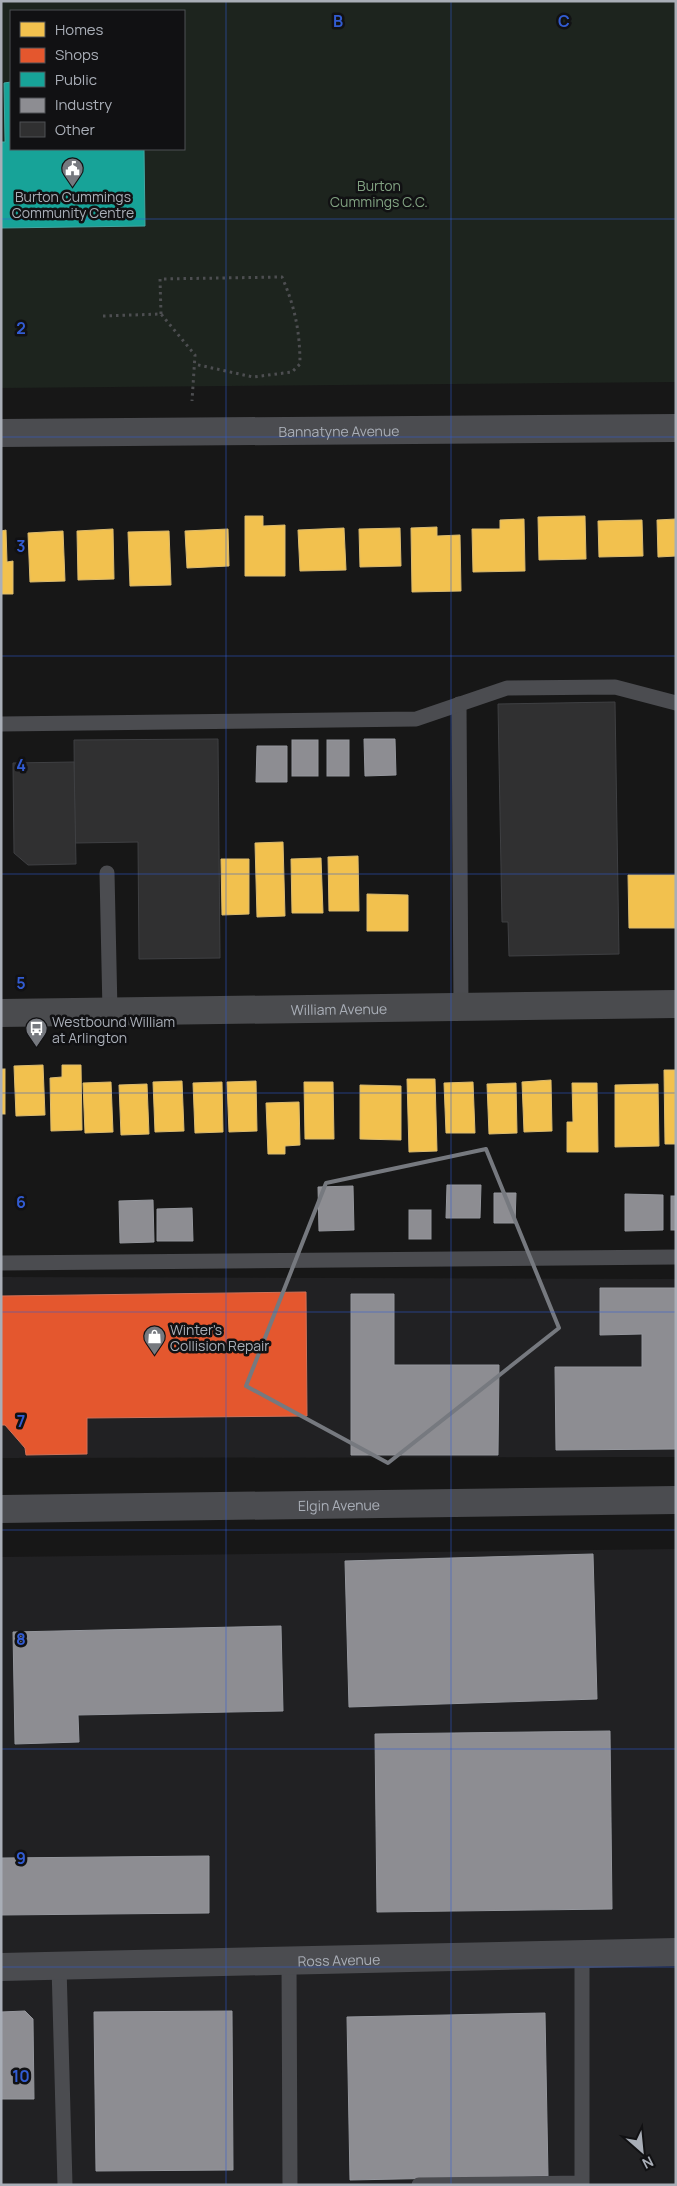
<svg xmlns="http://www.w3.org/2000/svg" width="677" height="2186" font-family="Manrope,sans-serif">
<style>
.built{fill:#212123}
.green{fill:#1d241e;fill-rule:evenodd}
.homes{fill:#f2c14e;stroke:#dcbb6e}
.shops{fill:#e4572e;stroke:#d27157}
.public{fill:#17a398;stroke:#43a6a1}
.industry{fill:#8d8d92;stroke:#95979d}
.building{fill:#303031;stroke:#3f4043}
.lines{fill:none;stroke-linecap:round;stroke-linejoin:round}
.path{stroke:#4d4e51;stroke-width:3;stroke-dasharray:2.5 4;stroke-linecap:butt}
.service{stroke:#4b4c50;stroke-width:15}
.minor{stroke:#4b4c50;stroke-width:28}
.secondary{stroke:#4a4b4e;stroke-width:28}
.marked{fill:none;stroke:#76797f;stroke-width:4;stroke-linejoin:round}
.grid{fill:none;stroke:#325cd3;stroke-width:1;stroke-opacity:0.55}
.labels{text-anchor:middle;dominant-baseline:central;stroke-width:5;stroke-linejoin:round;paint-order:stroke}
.park-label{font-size:14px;fill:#81a181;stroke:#111113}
.poi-label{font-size:14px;fill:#a9aeb7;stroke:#111113;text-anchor:start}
.street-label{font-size:14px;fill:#a9aeb7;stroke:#111113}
.grid-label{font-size:16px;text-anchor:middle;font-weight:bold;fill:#325cd3;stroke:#111113;stroke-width:5;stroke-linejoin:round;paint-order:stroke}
</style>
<rect width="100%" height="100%" fill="#171717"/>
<g class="built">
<path d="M1,1277L676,1279V1457L1,1458Z"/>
<path d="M676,1549V2185H1V1557Z"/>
</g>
<path class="green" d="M1,1H676V382L1,388ZM11,11H184V149H11Z"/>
<g class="homes">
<path d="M245,516H263V526L285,525V576H245Z"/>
<path d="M585,516L586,559L539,560L538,517Z"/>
<path d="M524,519L525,571L473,572L472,529H500V520Z"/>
<path d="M676,519V556L658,557L657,520Z"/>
<path d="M642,520L643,556L599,557L598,521Z"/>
<path d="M437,527V536L460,535L461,591L412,592L411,528Z"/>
<path d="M344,528L346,570L300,571L298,530Z"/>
<path d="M400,528L401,566L360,567L359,529Z"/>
<path d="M113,529L114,579L78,580L77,531Z"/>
<path d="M228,529L229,566L187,568L185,531Z"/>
<path d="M6,530L7,562L13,561V594H1V531Z"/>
<path d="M63,531L65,581L30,582L28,533Z"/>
<path d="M169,531L171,585L130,586L128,532Z"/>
<path d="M283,842L285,916L257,917L255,843Z"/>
<path d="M358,856L359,911H329L328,857Z"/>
<path d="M321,858L323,913H292L291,859Z"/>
<path d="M221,859H249V914L222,915Z"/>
<path d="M628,875H675V928H629Z"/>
<path d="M367,894L408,895V931H367Z"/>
<path d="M43,1065L45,1115L16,1116L14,1066Z"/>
<path d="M62,1065H81L82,1130L51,1131L50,1078L62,1077Z"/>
<rect x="1" y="1069" width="4" height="45"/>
<path d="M664,1070H676V1144H665Z"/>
<path d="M407,1079H435L437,1151L409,1152Z"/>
<path d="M551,1080L552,1131L524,1132L522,1082Z"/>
<path d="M182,1081L184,1131L155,1132L153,1082Z"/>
<path d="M256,1081L257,1131L229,1132L227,1082Z"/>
<path d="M111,1082L113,1132L85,1133L83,1083Z"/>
<path d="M222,1082L223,1132L195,1133L193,1083Z"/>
<path d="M304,1082H333L334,1139H305Z"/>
<path d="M473,1082L475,1133H446L444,1083Z"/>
<path d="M516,1083L517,1133L489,1134L487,1084Z"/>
<path d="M572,1083H597L598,1152H567V1122H573Z"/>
<path d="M147,1084L149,1134L121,1135L119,1085Z"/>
<path d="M658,1084L659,1146L615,1147V1085Z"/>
<path d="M360,1085L401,1086V1140L360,1139Z"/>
<path d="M299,1102L300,1145L285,1146V1154H268L266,1103Z"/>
</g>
<path class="shops" d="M306,1292L307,1416L87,1418V1454L26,1455L25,1448L5,1425H1V1296Z"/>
<path class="public" d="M11,82V149H144L145,226L1,228V142H5L4,83Z"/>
<g class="industry">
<path d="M364,739H395L396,775L365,776Z"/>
<rect x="292" y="740" width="26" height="36"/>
<rect x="327" y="740" width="22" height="36"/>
<path d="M257,746H287V782H256Z"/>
<path d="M447,1185H481L480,1218H446Z"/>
<path d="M353,1186L354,1230L319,1231L318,1187Z"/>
<path d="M494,1193H516L515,1223H494Z"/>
<path d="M625,1194L663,1195V1230L625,1231Z"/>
<rect x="671" y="1196" width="5" height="34"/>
<path d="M153,1200L154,1242L120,1243L119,1201Z"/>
<path d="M192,1208L193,1241H157V1209Z"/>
<rect x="409" y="1210" width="22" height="29"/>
<path d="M600,1288H676V1449L556,1450L555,1367H642V1334L600,1335Z"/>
<path d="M351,1294H394V1365H499L498,1455H351Z"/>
<path d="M593,1554L597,1699L349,1707L345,1561Z"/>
<path d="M281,1626L283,1711L78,1715L79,1742L15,1744L13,1632Z"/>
<path d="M610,1731L612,1909L377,1912L375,1734Z"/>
<path d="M209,1856V1913L1,1915V1858Z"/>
<path d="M25,2011L33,2019L34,2099H1V2012Z"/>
<path d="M232,2011L233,2170L96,2171L94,2012Z"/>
<path d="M545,2013L548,2176L350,2180L347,2017Z"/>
</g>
<g class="building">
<path d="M615,702L619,954L509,956L508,922H502L498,704Z"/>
<path d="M218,739L220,958L139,959L138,842L75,843L74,740Z"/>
<path d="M74,762L76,864L28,865L14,853L13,763Z"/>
</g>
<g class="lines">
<g class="path">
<path d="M161,314L160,279L282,277C295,307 300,332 300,364L292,372L253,377L194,364"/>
<path d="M103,316L161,314L195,355L192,401"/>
</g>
<g class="service">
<path d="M459,704L461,1007"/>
<path d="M1,724L416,719L507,688L615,687L676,703"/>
<path d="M107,873L110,1011"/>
<path d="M1,1263L676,1257"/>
<path d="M289,1961L290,2185"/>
<path d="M59,1966L65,2185"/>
<path d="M419,2185L582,2183V1954"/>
</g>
<g class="minor">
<path id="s1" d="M1,433L676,428"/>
<path id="s2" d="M1,1509L676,1500"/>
<path id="s3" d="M1,1967L676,1952"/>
</g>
<path class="secondary" id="s4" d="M1,1013L676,1004"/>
</g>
<path class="marked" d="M486,1149L559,1328L388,1463L246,1386L326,1183Z"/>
<path class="grid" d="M226,1V2185M451,1V2185M1,219H676M1,437H676M1,656H676M1,874H676M1,1093H676M1,1312H676M1,1530H676M1,1749H676M1,1967H676"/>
<defs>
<symbol id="civic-pin" viewBox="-11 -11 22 30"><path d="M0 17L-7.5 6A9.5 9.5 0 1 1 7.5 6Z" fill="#76797f" stroke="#111113"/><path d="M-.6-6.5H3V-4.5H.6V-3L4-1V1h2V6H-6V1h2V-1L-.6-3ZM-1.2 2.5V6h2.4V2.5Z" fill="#fff"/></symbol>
<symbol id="bus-pin" viewBox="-11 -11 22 30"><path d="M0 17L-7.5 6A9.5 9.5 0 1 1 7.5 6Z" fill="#76797f" stroke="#111113"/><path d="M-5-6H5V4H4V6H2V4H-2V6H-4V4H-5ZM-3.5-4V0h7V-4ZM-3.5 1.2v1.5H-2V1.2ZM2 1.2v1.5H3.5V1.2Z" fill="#fff"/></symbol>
<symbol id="shop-pin" viewBox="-11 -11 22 30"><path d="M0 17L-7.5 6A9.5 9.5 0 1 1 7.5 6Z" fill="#76797f" stroke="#111113"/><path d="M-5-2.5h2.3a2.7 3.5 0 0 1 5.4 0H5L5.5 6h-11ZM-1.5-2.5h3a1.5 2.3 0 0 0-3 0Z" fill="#fff"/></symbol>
</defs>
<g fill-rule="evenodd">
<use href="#civic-pin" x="60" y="156" width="25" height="34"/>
<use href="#bus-pin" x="24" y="1016" width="25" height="34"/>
<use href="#shop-pin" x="142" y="1324" width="25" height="34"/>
</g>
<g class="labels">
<g class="park-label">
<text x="379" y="185">Burton<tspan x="379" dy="16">Cummings C.C.</tspan></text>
</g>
<g class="poi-label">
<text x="73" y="196" text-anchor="middle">Burton Cummings<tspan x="73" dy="16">Community Centre</tspan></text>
<text x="52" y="1021">Westbound William<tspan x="52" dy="16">at Arlington</tspan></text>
<text x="170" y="1329">Winter's<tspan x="170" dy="16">Collision Repair</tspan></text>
</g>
<g class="street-label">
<text stroke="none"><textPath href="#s1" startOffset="338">Bannatyne Avenue</textPath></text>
<text stroke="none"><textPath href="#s4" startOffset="338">William Avenue</textPath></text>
<text stroke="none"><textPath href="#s2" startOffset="338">Elgin Avenue</textPath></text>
<text stroke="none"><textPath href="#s3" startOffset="338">Ross Avenue</textPath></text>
</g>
</g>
<g class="grid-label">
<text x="338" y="27">B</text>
<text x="564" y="27">C</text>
<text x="21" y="334">2</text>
<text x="21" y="552">3</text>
<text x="21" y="771">4</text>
<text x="21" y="989">5</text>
<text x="21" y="1208">6</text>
<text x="21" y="1427">7</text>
<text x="21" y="1645">8</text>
<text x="21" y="1864">9</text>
<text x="21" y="2082">10</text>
</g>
<rect width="677" height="2186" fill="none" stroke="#a9aeb7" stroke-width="5"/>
<rect x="10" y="10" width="175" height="140" fill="#111113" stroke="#4e5055"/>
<rect x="20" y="22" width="25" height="15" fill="#f2c14e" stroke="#4e5055"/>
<text x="55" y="35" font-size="15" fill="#a9aeb7">Homes</text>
<rect x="20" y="48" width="25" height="15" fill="#e4572e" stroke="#4e5055"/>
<text x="55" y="60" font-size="15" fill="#a9aeb7">Shops</text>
<rect x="20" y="72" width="25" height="15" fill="#17a398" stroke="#4e5055"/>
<text x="55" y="85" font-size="15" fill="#a9aeb7">Public</text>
<rect x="20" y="98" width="25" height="15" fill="#8d8d92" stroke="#4e5055"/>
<text x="55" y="110" font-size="15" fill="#a9aeb7">Industry</text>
<rect x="20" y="122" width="25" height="15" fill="#303031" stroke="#4e5055"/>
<text x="55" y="135" font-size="15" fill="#a9aeb7">Other</text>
<g transform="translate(642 2151) rotate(153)" stroke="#111113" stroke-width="4" paint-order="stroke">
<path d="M0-4L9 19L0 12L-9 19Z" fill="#a9aeb7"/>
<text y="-8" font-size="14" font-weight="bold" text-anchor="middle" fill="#a9aeb7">N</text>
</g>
</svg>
